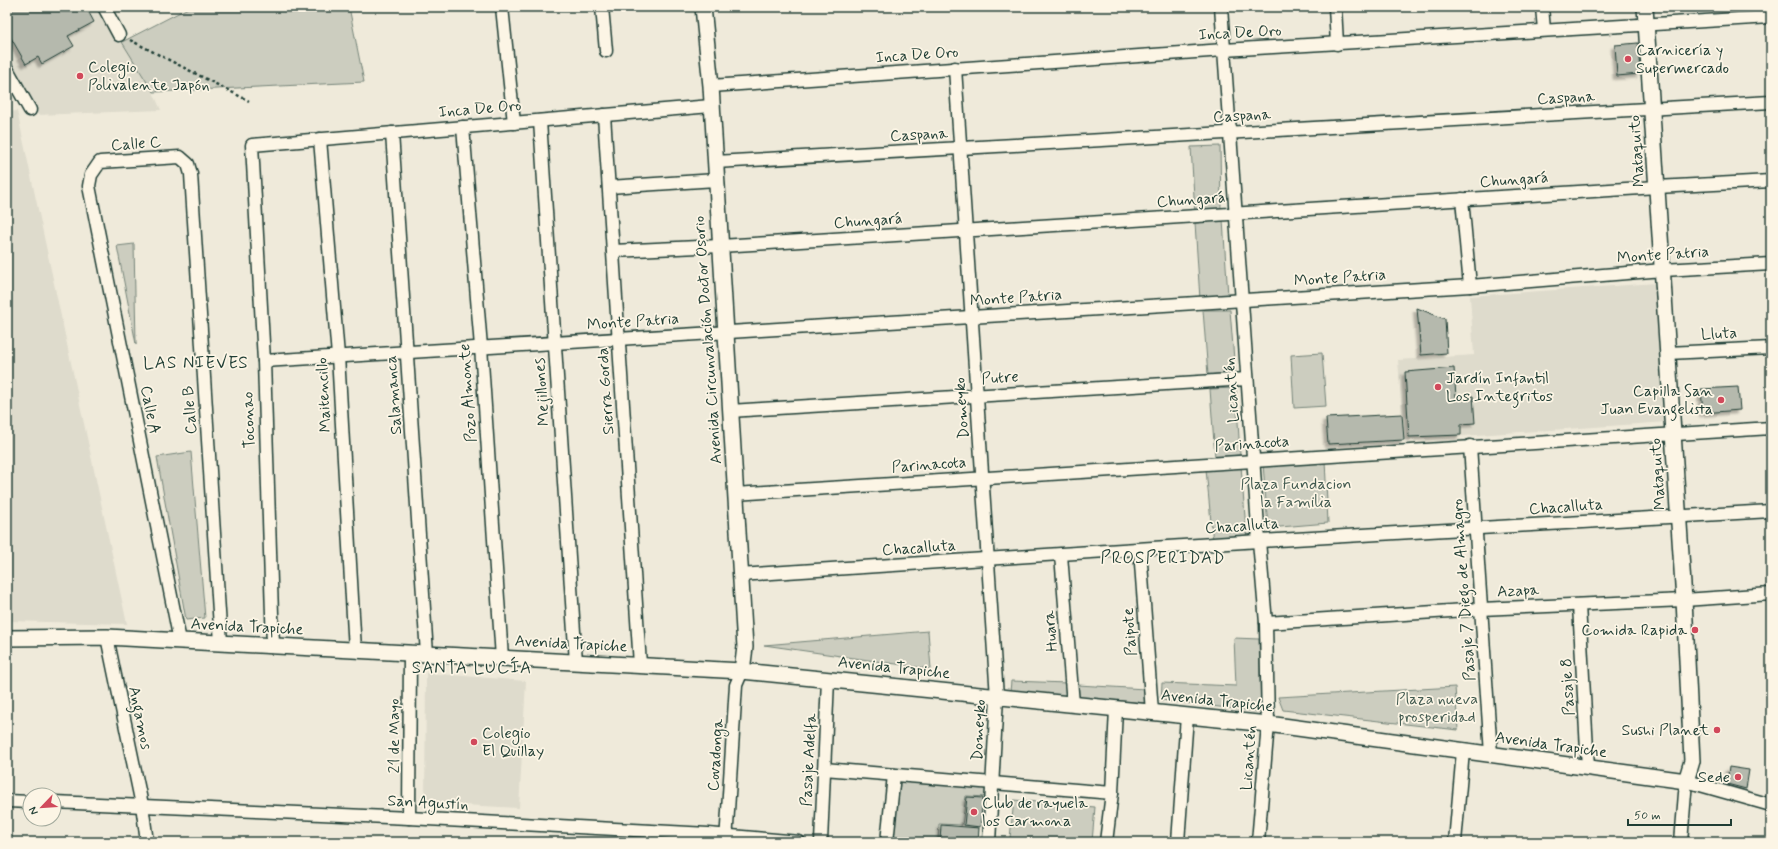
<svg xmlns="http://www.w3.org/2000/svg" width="1778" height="849" font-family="Mynerve,sans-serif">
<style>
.built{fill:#dedbcc}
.green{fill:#cccdbf;stroke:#76857a}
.building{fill:#b5b9ad;stroke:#1f3d34;filter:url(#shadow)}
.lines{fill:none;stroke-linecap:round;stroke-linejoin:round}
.minor-casing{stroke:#1f3d34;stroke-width:15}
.tertiary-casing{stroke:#1f3d34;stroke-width:18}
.path{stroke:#1f3d34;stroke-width:2.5;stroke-dasharray:3 3;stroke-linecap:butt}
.minor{stroke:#fcf5e5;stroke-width:12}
.tertiary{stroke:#fcf5e5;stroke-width:15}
.poi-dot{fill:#d1495b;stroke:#fcf5e5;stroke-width:1.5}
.labels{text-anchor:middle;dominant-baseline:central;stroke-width:3.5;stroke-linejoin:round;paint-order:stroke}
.street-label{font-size:16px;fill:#1f3d34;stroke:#fcf5e5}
.poi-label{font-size:16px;fill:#1f3d34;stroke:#fcf5e5;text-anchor:start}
.park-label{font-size:16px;fill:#425a50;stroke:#fcf5e5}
.neighbourhood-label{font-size:17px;letter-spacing:1px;fill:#1f3d34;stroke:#fcf5e5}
</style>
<defs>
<filter id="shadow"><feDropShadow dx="-3.5" dy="3.5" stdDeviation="1" flood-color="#0004"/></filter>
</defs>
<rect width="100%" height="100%" fill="#efeada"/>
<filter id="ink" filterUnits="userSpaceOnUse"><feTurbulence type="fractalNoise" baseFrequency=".025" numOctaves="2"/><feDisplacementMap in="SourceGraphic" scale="8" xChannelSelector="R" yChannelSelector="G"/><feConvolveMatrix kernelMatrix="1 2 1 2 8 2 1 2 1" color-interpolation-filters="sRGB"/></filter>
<g filter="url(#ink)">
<g class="built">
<path d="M7,7H103L153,92L161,110L38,115L7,60Z"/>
<path d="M17,111L127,624L7,621V112Z"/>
<path d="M1657,283L1667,422L1404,440L1398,360L1474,355L1470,296Z"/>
<path d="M426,673L526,681L519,808L425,803Z"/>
</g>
<g class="green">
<path d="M190,7H349L364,82L153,92L122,42Z"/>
<path d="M1220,146L1221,211L1195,213L1191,147Z"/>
<path d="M1223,220L1228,296L1200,299L1195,223Z"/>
<path d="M134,244L136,344L117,246Z"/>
<path d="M1203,310H1230L1235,372L1208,375Z"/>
<path d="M1322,353L1326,406L1294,408L1291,355Z"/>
<path d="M1236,388L1240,455L1215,457L1210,389Z"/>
<path d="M191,452L205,618L186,620L157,457Z"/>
<path d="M1325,460L1328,523L1268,528L1263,464Z"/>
<path d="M1241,466L1247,542L1213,543L1206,469Z"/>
<path d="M928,631L931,669L764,645Z"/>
<path d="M1234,638L1259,639L1261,712L1161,700L1162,683L1236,686Z"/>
<path d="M1011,681L1067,683L1066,696L1010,692Z"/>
<path d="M1078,685L1145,689L1146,703L1079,698Z"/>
<path d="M1455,687L1458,730L1283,710L1278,697Z"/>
<path d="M895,777L991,784L990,797L966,796L962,825L939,824L938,842H888Z"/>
<path d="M1014,800L1095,807L1092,842H1055L1010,838Z"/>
</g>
<g class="building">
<path d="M7,7H86L94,22L68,36L74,46L42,64L38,57L26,64L7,31Z"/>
<path d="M1638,43L1640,74L1617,76L1615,45Z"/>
<path d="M1417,308L1445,319L1447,353L1421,355Z"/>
<path d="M1454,368L1456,397L1473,396L1475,423L1461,424V435L1409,437L1405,372Z"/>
<path d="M1738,387L1740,410L1703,413L1701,389Z"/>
<path d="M1402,414L1404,440L1328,444L1326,418Z"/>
<path d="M1729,767L1749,770L1746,789L1727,784Z"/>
<path d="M967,797L983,798L980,827L964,825Z"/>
<path d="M941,825L979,828L978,842H940Z"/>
<path d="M1701,838L1728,841V842H1701Z"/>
</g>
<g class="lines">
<defs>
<g id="minor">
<path d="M104,7L119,35"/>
<path d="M502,7L514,123"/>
<path d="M602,7L606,51"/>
<path d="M1221,7L1259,541L1266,623L1268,724L1258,842"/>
<path d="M1335,7L1337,44"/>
<path d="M1542,7L1544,30"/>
<path d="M955,68L997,697L989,842"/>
<path d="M7,69L30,110"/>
<path d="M711,86L1224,50L1771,17"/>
<path d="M604,115L640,665"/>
<path d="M540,121L576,662"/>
<path d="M463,127L481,347L502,658"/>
<path d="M392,133L427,654"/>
<path d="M320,139L338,356L355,650"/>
<path d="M715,162L1771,102"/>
<path d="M609,187L716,180"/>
<path d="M1462,199L1470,286"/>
<path d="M613,251L720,246L1657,187L1771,181"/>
<path d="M1668,353L1771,348"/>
<path d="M264,361L1470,286L1663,270L1771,264"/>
<path d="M730,411L1247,379"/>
<path d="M1470,446L1491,754"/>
<path d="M735,494L1771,428"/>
<path d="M1140,550L1152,712"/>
<path d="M1061,555L1073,704"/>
<path d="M740,575L1259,541L1771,511"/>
<path d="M1579,605L1588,768"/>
<path d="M1266,623L1481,609L1684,600L1771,594"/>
<path d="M107,637L142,805L147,842"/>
<path d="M180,641L89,186L91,175L100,162L180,157L188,164L191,174L221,643"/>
<path d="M273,646L264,361L252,145L711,106"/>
<path d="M824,769L1112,793"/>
<path d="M7,801L30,802"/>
<path d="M54,802L409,818L708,834L799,842"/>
<path d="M409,818L410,653"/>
<path d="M726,842L736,685L742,671"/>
<path d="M821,842L828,679"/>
<path d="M887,842L894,775"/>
<path d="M1106,842L1112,793L1116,709"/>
<path d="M1178,842L1187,716"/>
<path d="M1455,842L1463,751"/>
<path d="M1681,842L1686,781L1771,805"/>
</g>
<g id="tertiary">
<path d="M703,7L711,86L745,647L742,671"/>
<path d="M7,638L107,637L742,671L1268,724L1686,781L1692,761L1684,600L1645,7"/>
</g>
</defs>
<use href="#minor" class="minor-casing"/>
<use href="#tertiary" class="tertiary-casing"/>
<path class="path" d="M130,40L249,101"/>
<use href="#minor" class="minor"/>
<use href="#tertiary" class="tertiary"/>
</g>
</g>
<g class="poi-dot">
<circle cx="1628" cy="59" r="4"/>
<circle cx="80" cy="76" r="4"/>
<circle cx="1438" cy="387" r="4"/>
<circle cx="1721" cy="400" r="4"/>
<circle cx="1695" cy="630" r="4"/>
<circle cx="1717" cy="730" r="4"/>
<circle cx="474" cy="742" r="4"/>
<circle cx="1738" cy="777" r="4"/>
<circle cx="974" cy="812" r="4"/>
</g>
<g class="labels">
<g class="street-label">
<text transform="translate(1240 33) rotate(-3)">Inca De Oro</text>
<text transform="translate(917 55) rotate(-4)">Inca De Oro</text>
<text transform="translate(1566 98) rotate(-3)">Caspana</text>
<text transform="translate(480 109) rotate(-5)">Inca De Oro</text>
<text transform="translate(1242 116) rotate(-3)">Caspana</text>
<text transform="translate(919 135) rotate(-3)">Caspana</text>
<text transform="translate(136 144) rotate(-4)">Calle C</text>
<text transform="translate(1637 151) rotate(-94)">Mataquito</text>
<text transform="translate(1514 180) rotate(-4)">Chungará</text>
<text transform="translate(1191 200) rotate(-4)">Chungará</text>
<text transform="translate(868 221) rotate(-4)">Chungará</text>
<text transform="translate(1663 255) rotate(-4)">Monte Patria</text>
<text transform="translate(1340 278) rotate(-4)">Monte Patria</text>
<text transform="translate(1016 298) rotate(-4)">Monte Patria</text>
<text transform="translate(633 322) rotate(-4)">Monte Patria</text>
<text transform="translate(1719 334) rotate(-3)">Lluta</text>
<text transform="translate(708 340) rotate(-94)">Avenida Circunvalación Doctor Osorio</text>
<text transform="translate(1000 378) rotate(-4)">Putre</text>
<text transform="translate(1232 390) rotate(-94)">Licantén</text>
<text transform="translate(606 391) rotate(-94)">Sierra Gorda</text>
<text transform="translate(542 392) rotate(-94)">Mejillones</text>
<text transform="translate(468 393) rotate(-94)">Pozo Almonte</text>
<text transform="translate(324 395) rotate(-93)">Maitencillo</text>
<text transform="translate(394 395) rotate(-94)">Salamanca</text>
<text transform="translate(962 408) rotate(-94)">Domeyko</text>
<text transform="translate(150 410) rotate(79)">Calle A</text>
<text transform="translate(190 410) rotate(-94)">Calle B</text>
<text transform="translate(249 420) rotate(-92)">Toconao</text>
<text transform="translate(1252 444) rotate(-4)">Parinacota</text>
<text transform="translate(929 465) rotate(-4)">Parinacota</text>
<text transform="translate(1658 474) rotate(-94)">Mataquito</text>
<text transform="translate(1566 507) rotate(-4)">Chacalluta</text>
<text transform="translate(1242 526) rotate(-4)">Chacalluta</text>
<text transform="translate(919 548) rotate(-4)">Chacalluta</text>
<text transform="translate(1464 590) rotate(-94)">Pasaje 7 Diego de Almagro</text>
<text transform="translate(1518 591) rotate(-3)">Azapa</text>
<text transform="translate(247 627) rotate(3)">Avenida Trapiche</text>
<text transform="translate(1051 631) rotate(-95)">Huara</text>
<text transform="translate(1130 632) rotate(-94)">Paipote</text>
<text transform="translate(571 644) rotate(3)">Avenida Trapiche</text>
<text transform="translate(894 668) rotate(6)">Avenida Trapiche</text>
<text transform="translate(1568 687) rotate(-93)">Pasaje 8</text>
<text transform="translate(1217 701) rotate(6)">Avenida Trapiche</text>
<text transform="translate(140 718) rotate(78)">Angamos</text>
<text transform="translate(979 730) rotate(-87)">Domeyko</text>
<text transform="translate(394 736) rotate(-90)">21 de Mayo</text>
<text transform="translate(1551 745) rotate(8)">Avenida Trapiche</text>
<text transform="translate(716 755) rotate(-86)">Covadonga</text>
<text transform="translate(1249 758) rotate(-86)">Licantén</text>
<text transform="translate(809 760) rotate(-87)">Pasaje Adelfa</text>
<text transform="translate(428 803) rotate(3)">San Agustín</text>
</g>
<g class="poi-label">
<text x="1636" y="50">Carnicería y<tspan x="1636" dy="18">Supermercado</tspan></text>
<text x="88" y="67">Colegio<tspan x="88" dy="18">Polivalente Japón</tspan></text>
<text x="1446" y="378">Jardín Infantil<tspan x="1446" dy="18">Los Integritos</tspan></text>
<text x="1713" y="391" text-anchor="end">Capilla San<tspan x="1713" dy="18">Juan Evangelista</tspan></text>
<text x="1687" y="630" text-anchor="end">Comida Rapida</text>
<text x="1709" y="730" text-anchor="end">Sushi Planet</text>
<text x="482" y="733">Colegio<tspan x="482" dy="18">El Quillay</tspan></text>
<text x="1730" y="777" text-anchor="end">Sede</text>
<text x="982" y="803">Club de rayuela<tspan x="982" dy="18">los Carmona</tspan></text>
</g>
<g class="park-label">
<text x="1296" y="484">Plaza Fundacion<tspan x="1296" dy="18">la Familia</tspan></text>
<text x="1437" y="699">Plaza nueva<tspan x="1437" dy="18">prosperidad</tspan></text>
</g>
<g class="neighbourhood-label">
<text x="196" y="363">LAS NIEVES</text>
<text x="1163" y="558">PROSPERIDAD</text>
<text x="472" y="668">SANTA LUCÍA</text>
</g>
</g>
<rect width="1778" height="849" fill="none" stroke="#fcf5e5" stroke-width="24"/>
<rect x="12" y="12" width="1754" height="825" fill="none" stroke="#1f3d34" stroke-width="1.5" filter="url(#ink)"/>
<g transform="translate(42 807) rotate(245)"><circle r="19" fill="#fcf5e5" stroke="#a4ab9e"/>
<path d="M0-3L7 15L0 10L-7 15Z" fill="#d1495b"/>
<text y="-6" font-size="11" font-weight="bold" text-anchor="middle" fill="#1f3d34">N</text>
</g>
<path d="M1628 819v6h103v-6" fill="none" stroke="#1f3d34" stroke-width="2"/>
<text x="1634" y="819" font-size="12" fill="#1f3d34" stroke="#fcf5e5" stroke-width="3" paint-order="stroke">50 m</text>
</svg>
